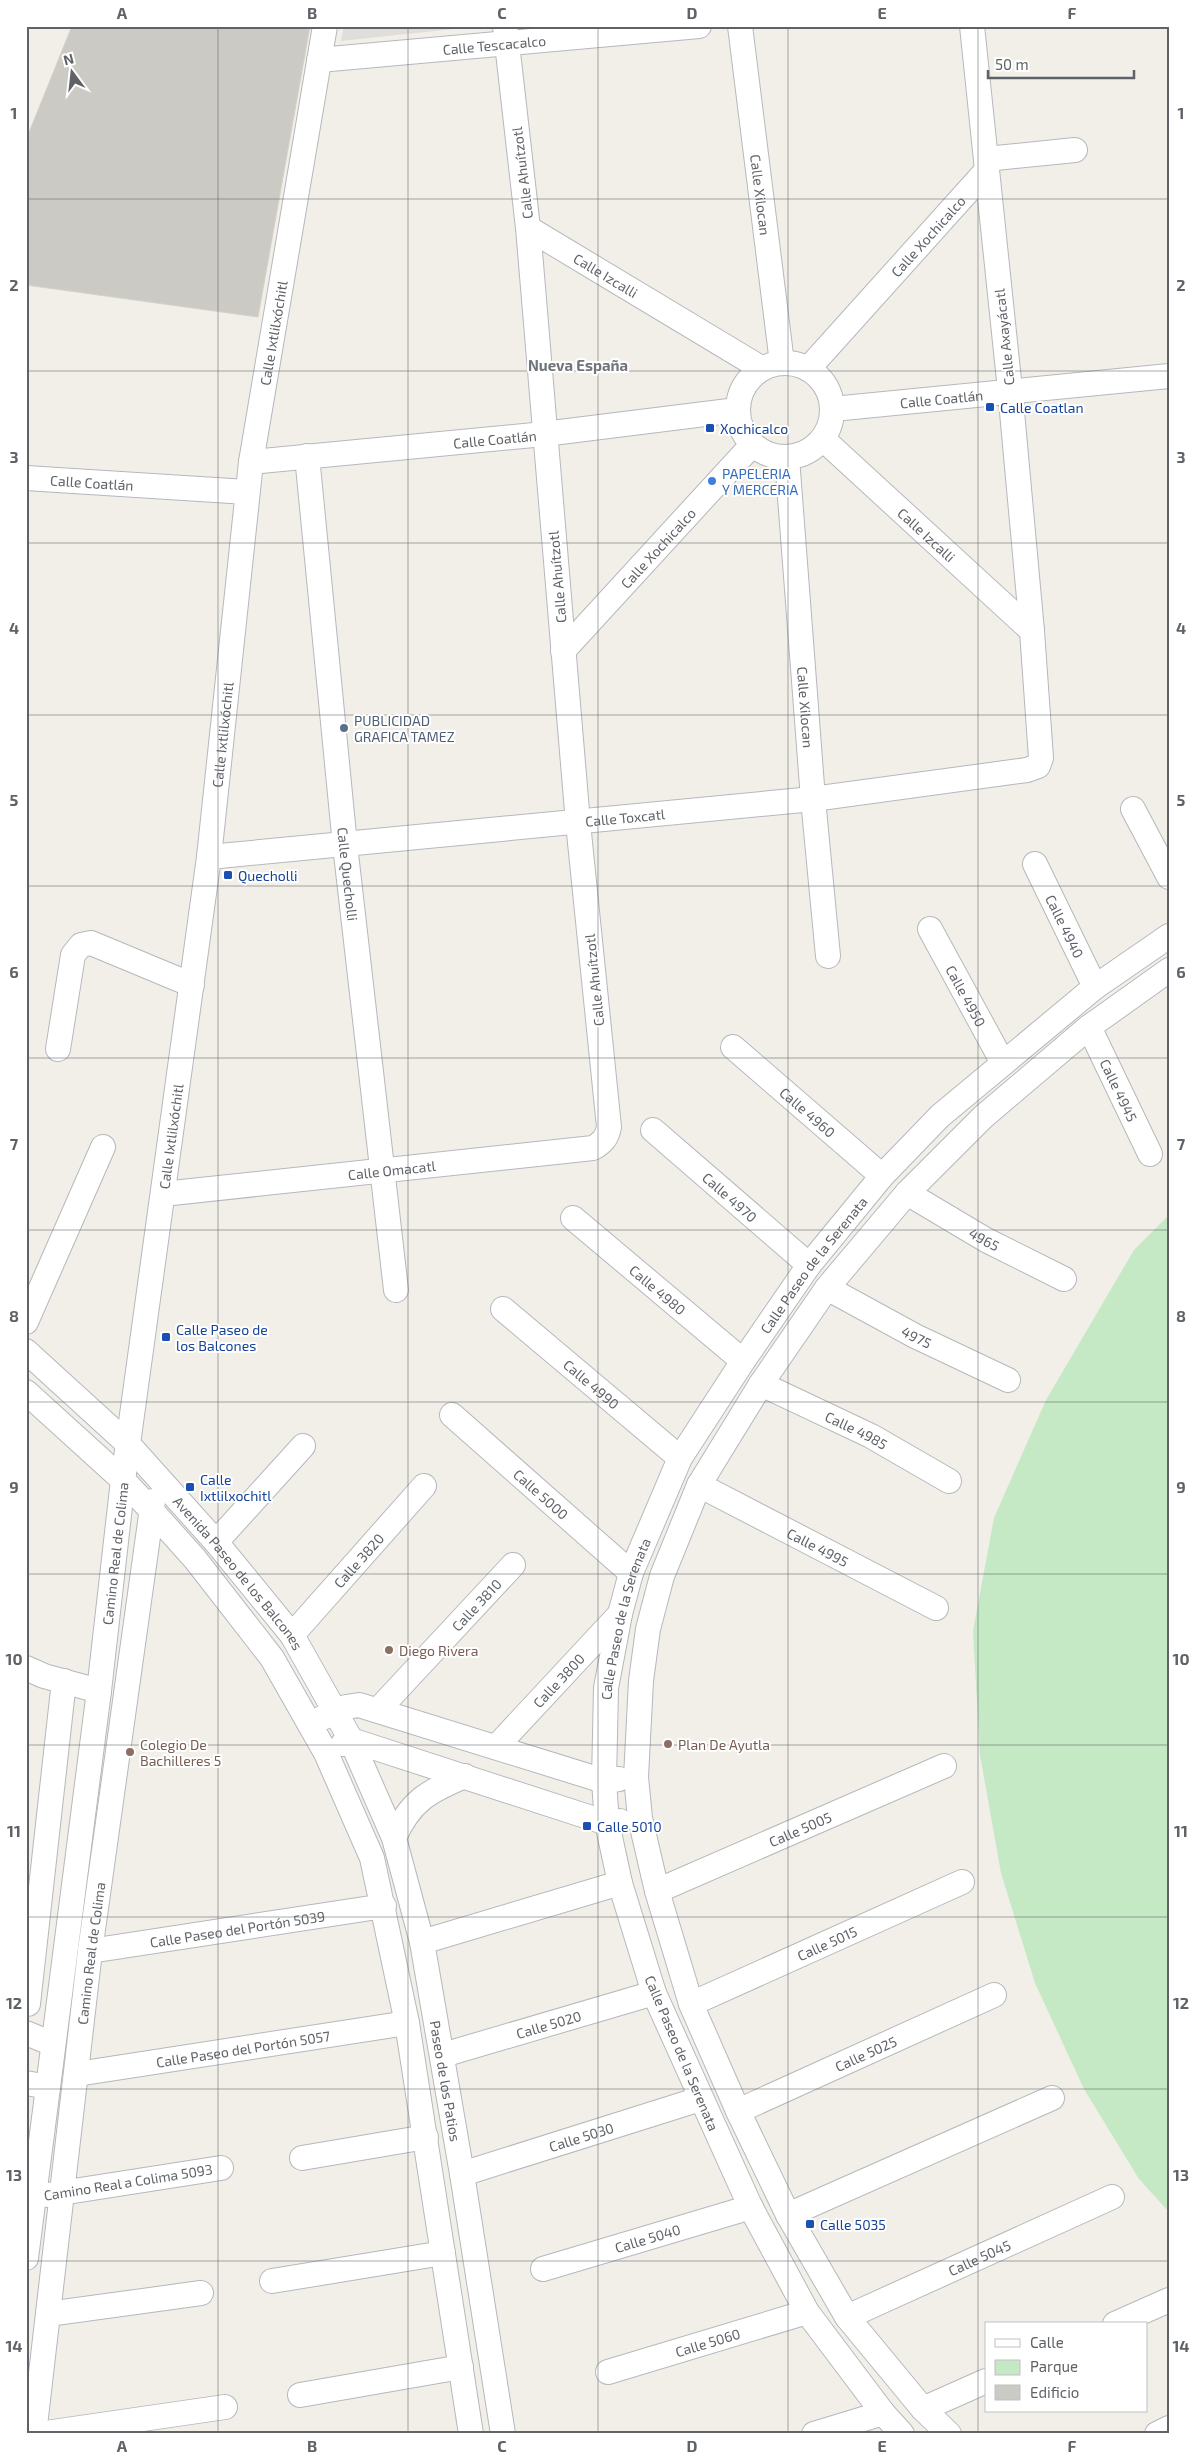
<svg xmlns="http://www.w3.org/2000/svg" width="1195" height="2460" font-family="'Exo 2',sans-serif">
<style>
.industrial{fill:#e0deda}
.green{fill:#c5e8c5}
.building{fill:#cccac5;stroke:#d6d1c6}
.lines{fill:none;stroke-linecap:round;stroke-linejoin:round}
.minor-casing{stroke:#b5b8bc;stroke-width:26}
.minor{stroke:#fff;stroke-width:24}
.grid{fill:none;stroke:#5f6368;stroke-width:1;stroke-opacity:0.55}
.transit-dot{fill:#1a4fb4;stroke:#fff;stroke-width:2}
.shop-dot{fill:#3f7fe0;stroke:#fff;stroke-width:2}
.service-dot{fill:#5c6f8a;stroke:#fff;stroke-width:2}
.education-dot{fill:#8d6e63;stroke:#fff;stroke-width:2}
.labels{text-anchor:middle;dominant-baseline:central;stroke-width:4;stroke-linejoin:round;paint-order:stroke}
.street-label{font-size:14px;fill:#5f6368;stroke:#fff}
.transit-label{font-size:14px;fill:#164399;stroke:#fff;text-anchor:start}
.shop-label{font-size:14px;fill:#366cbe;stroke:#fff;text-anchor:start}
.service-label{font-size:14px;fill:#4e5e75;stroke:#fff;text-anchor:start}
.education-label{font-size:14px;fill:#785e54;stroke:#fff;text-anchor:start}
.neighbourhood-label{font-size:15px;font-weight:bold;fill:#70757a;stroke:#fff}
.neatline{fill:none;stroke:#5f6368;stroke-width:2}
.grid-label{font-size:16px;text-anchor:middle;font-weight:bold;fill:#5f6368}
</style>
<rect width="100%" height="100%" fill="#f1efe8"/>
<path class="industrial" d="M344,26H482L341,41Z"/>
<path class="green" d="M1169,1215V2212L1139,2179L1084,2089L1035,1983L1001,1873L980,1755L973,1631L994,1518L1046,1400L1134,1250Z"/>
<path class="building" d="M72,26H310L258,317L26,285V140Z"/>
<g class="lines">
<defs>
<g id="minor">
<path id="s1" d="M740,26L782,363"/>
<path id="s2" d="M319,60L699,26"/>
<path d="M986,159L1075,150"/>
<path id="s3" d="M528,228L761,368"/>
<circle cx="785" cy="410" r="47"/>
<path id="s4" d="M808,369L987,170"/>
<path id="s5" d="M833,409L1169,376"/>
<path id="s6" d="M823,439L1032,631"/>
<path id="s7" d="M307,456L345,845L396,1290"/>
<path id="s8" d="M787,458L813,799L828,956"/>
<path id="s9" d="M251,462L544,434L737,410"/>
<path id="s10" d="M26,478L247,492"/>
<path id="s11" d="M563,651L752,445"/>
<path d="M1133,809L1169,877"/>
<path id="s12" d="M209,857L813,799L1027,770L1038,766L1041,758L1032,631L1010,390L972,26"/>
<path id="s13" d="M1035,864L1095,987"/>
<path id="s14" d="M930,929L1003,1063"/>
<path id="s15" d="M1089,1027L1150,1154"/>
<path id="s16" d="M733,1047L882,1176"/>
<path d="M58,1049L73,955L81,945L91,943L192,985"/>
<path id="s17" d="M653,1130L809,1265"/>
<path id="s18" d="M907,1193L986,1240L1064,1279"/>
<path id="s19" d="M163,1194L593,1148C602,1143 607,1138 609,1127L578,823L528,228L505,26"/>
<path id="s20" d="M573,1218L743,1361"/>
<path id="s21" d="M827,1288L915,1336L1008,1380"/>
<path id="s22" d="M503,1309L680,1458"/>
<path d="M26,1322L103,1147"/>
<path id="s23" d="M26,1351L128,1444L216,1542L292,1635L351,1740L394,1838L422,1942L462,2174L503,2434"/>
<path id="s24" d="M761,1384L871,1436L949,1481"/>
<path d="M26,1392L123,1480L152,1511L195,1559L272,1658L326,1753L372,1858L407,2023L471,2434"/>
<path id="s25" d="M452,1415L631,1573"/>
<path id="s26" d="M699,1485L936,1608"/>
<path d="M216,1542L303,1446"/>
<path id="s27" d="M292,1635L424,1486"/>
<path d="M26,1668L44,1676L99,1691"/>
<path id="s28" d="M378,1710L513,1565"/>
<path d="M322,1718L346,1707L359,1705L604,1781L619,1779"/>
<path d="M343,1744L351,1740L607,1823L620,1821"/>
<path id="s29" d="M497,1746L620,1614"/>
<path d="M394,1838C410,1801 429,1791 465,1776"/>
<path id="s30" d="M657,1891L944,1766"/>
<path d="M422,1942L620,1883"/>
<path id="s31" d="M90,1951L384,1906"/>
<path d="M28,2004L64,1681"/>
<path id="s32" d="M691,2004L962,1882"/>
<path d="M26,2033L53,2044"/>
<path id="s33" d="M443,2055L654,1993"/>
<path id="s34" d="M77,2074L407,2023"/>
<path d="M26,2083L48,2087"/>
<path id="s35" d="M738,2111L994,1995"/>
<path d="M302,2158L426,2137"/>
<path id="s36" d="M462,2174L700,2099"/>
<path d="M48,2195L221,2168"/>
<path d="M788,2215L1052,2098"/>
<path id="s37" d="M26,2258L99,1691L123,1480L209,857L251,462L325,26"/>
<path id="s38" d="M543,2269L751,2207"/>
<path d="M272,2281L443,2253"/>
<path d="M48,2314L201,2293"/>
<path id="s39" d="M847,2317L1112,2197"/>
<path d="M1115,2324L1169,2300"/>
<path id="s40" d="M608,2372L807,2312"/>
<path d="M300,2395L461,2367"/>
<path d="M923,2409L986,2381"/>
<path id="s41" d="M34,2434L90,1951L153,1501"/>
<path d="M39,2434L225,2407"/>
<path d="M814,2434L883,2413"/>
<path id="s42" d="M902,2434L883,2413L807,2312L751,2208L654,1993L620,1883L607,1823L604,1781L606,1688L620,1614L631,1573L680,1458L743,1361L809,1265L882,1176L940,1116L1095,987L1169,936"/>
<path d="M949,2434L923,2409L847,2317L788,2215L738,2111L691,2004L657,1891L640,1818L636,1777L641,1681L648,1629L662,1576L699,1485L761,1384L827,1288L907,1193L983,1117L1089,1027L1169,970"/>
<path d="M1157,2434L1169,2428"/>
</g>
</defs>
<use href="#minor" class="minor-casing"/>
<use href="#minor" class="minor"/>
</g>
<path class="grid" d="M218,26V2434M408,26V2434M598,26V2434M788,26V2434M978,26V2434M26,199H1169M26,371H1169M26,543H1169M26,715H1169M26,886H1169M26,1058H1169M26,1230H1169M26,1402H1169M26,1574H1169M26,1745H1169M26,1917H1169M26,2089H1169M26,2261H1169"/>
<g class="transit-dot">
<rect x="985" y="402" width="10" height="10" rx="2.5"/>
<rect x="705" y="423" width="10" height="10" rx="2.5"/>
<rect x="223" y="870" width="10" height="10" rx="2.5"/>
<rect x="161" y="1332" width="10" height="10" rx="2.5"/>
<rect x="185" y="1482" width="10" height="10" rx="2.5"/>
<rect x="582" y="1821" width="10" height="10" rx="2.5"/>
<rect x="805" y="2219" width="10" height="10" rx="2.5"/>
</g>
<circle class="shop-dot" cx="712" cy="481" r="5"/>
<circle class="service-dot" cx="344" cy="728" r="5"/>
<g class="education-dot">
<circle cx="389" cy="1650" r="5"/>
<circle cx="668" cy="1744" r="5"/>
<circle cx="130" cy="1752" r="5"/>
</g>
<g class="labels">
<g class="street-label">
<text stroke="none"><textPath href="#s2" startOffset="176">Calle Tescacalco</textPath></text>
<text transform="translate(522 173) rotate(-97)">Calle Ahuítzotl</text>
<text stroke="none"><textPath href="#s1" startOffset="170">Calle Xilocan</textPath></text>
<text stroke="none"><textPath href="#s4" startOffset="179">Calle Xochicalco</textPath></text>
<text stroke="none"><textPath href="#s3" startOffset="91">Calle Izcalli</textPath></text>
<text stroke="none"><textPath href="#s37" startOffset="1941">Calle Ixtlilxóchitl</textPath></text>
<text transform="translate(1004 337) rotate(-96)">Calle Axayácatl</text>
<text stroke="none"><textPath href="#s5" startOffset="109">Calle Coatlán</textPath></text>
<text stroke="none"><textPath href="#s9" startOffset="245">Calle Coatlán</textPath></text>
<text stroke="none"><textPath href="#s10" startOffset="66">Calle Coatlán</textPath></text>
<text stroke="none"><textPath href="#s6" startOffset="141">Calle Izcalli</textPath></text>
<text stroke="none"><textPath href="#s11" startOffset="140">Calle Xochicalco</textPath></text>
<text transform="translate(557 577) rotate(-95)">Calle Ahuítzotl</text>
<text stroke="none"><textPath href="#s8" startOffset="250">Calle Xilocan</textPath></text>
<text stroke="none"><textPath href="#s37" startOffset="1536">Calle Ixtlilxóchitl</textPath></text>
<text stroke="none"><textPath href="#s12" startOffset="418">Calle Toxcatl</textPath></text>
<text stroke="none"><textPath href="#s7" startOffset="420">Calle Quecholli</textPath></text>
<text stroke="none"><textPath href="#s13" startOffset="69">Calle 4940</textPath></text>
<text transform="translate(594 980) rotate(-96)">Calle Ahuítzotl</text>
<text stroke="none"><textPath href="#s14" startOffset="76">Calle 4950</textPath></text>
<text stroke="none"><textPath href="#s15" startOffset="70">Calle 4945</textPath></text>
<text stroke="none"><textPath href="#s16" startOffset="99">Calle 4960</textPath></text>
<text stroke="none"><textPath href="#s37" startOffset="1131">Calle Ixtlilxóchitl</textPath></text>
<text stroke="none"><textPath href="#s19" startOffset="230">Calle Omacatl</textPath></text>
<text stroke="none"><textPath href="#s17" startOffset="102">Calle 4970</textPath></text>
<text stroke="none"><textPath href="#s18" startOffset="90">4965</textPath></text>
<text stroke="none"><textPath href="#s42" startOffset="1298">Calle Paseo de la Serenata</textPath></text>
<text stroke="none"><textPath href="#s20" startOffset="111">Calle 4980</textPath></text>
<text stroke="none"><textPath href="#s21" startOffset="102">4975</textPath></text>
<text stroke="none"><textPath href="#s22" startOffset="116">Calle 4990</textPath></text>
<text stroke="none"><textPath href="#s24" startOffset="106">Calle 4985</textPath></text>
<text stroke="none"><textPath href="#s25" startOffset="119">Calle 5000</textPath></text>
<text stroke="none"><textPath href="#s26" startOffset="134">Calle 4995</textPath></text>
<text stroke="none"><textPath href="#s37" startOffset="710">Camino Real de Colima</textPath></text>
<text stroke="none"><textPath href="#s27" startOffset="100">Calle 3820</textPath></text>
<text stroke="none"><textPath href="#s23" startOffset="308">Avenida Paseo de los Balcones</textPath></text>
<text stroke="none"><textPath href="#s28" startOffset="144">Calle 3810</textPath></text>
<text stroke="none"><textPath href="#s42" startOffset="892">Calle Paseo de la Serenata</textPath></text>
<text stroke="none"><textPath href="#s29" startOffset="90">Calle 3800</textPath></text>
<text stroke="none"><textPath href="#s30" startOffset="156">Calle 5005</textPath></text>
<text stroke="none"><textPath href="#s31" startOffset="149">Calle Paseo del Portón 5039</textPath></text>
<text stroke="none"><textPath href="#s32" startOffset="149">Calle 5015</textPath></text>
<text stroke="none"><textPath href="#s41" startOffset="484">Camino Real de Colima</textPath></text>
<text stroke="none"><textPath href="#s33" startOffset="110">Calle 5020</textPath></text>
<text stroke="none"><textPath href="#s34" startOffset="168">Calle Paseo del Portón 5057</textPath></text>
<text transform="translate(682 2053) rotate(67)">Calle Paseo de la Serenata</text>
<text stroke="none"><textPath href="#s35" startOffset="140">Calle 5025</textPath></text>
<text stroke="none"><textPath href="#s23" startOffset="866">Paseo de los Patios</textPath></text>
<text stroke="none"><textPath href="#s36" startOffset="125">Calle 5030</textPath></text>
<text transform="translate(128 2182) rotate(-9)">Camino Real a Colima 5093</text>
<text stroke="none"><textPath href="#s38" startOffset="109">Calle 5040</textPath></text>
<text stroke="none"><textPath href="#s39" startOffset="145">Calle 5045</textPath></text>
<text stroke="none"><textPath href="#s40" startOffset="104">Calle 5060</textPath></text>
</g>
<g class="transit-label">
<text x="1000" y="407">Calle Coatlan</text>
<text x="720" y="428">Xochicalco</text>
<text x="238" y="875">Quecholli</text>
<text x="176" y="1329">Calle Paseo de<tspan x="176" dy="16">los Balcones</tspan></text>
<text x="200" y="1479">Calle<tspan x="200" dy="16">Ixtlilxochitl</tspan></text>
<text x="597" y="1826">Calle 5010</text>
<text x="820" y="2224">Calle 5035</text>
</g>
<g class="shop-label">
<text x="722" y="473">PAPELERIA<tspan x="722" dy="16">Y MERCERIA</tspan></text>
</g>
<g class="service-label">
<text x="354" y="720">PUBLICIDAD<tspan x="354" dy="16">GRAFICA TAMEZ</tspan></text>
</g>
<g class="education-label">
<text x="399" y="1650">Diego Rivera</text>
<text x="140" y="1744">Colegio De<tspan x="140" dy="16">Bachilleres 5</tspan></text>
<text x="678" y="1744">Plan De Ayutla</text>
</g>
<g class="neighbourhood-label">
<text x="578" y="365">Nueva España</text>
</g>
</g>
<rect width="1195" height="2460" fill="none" stroke="#ffffff" stroke-width="55"/>
<rect x="985" y="2322" width="162" height="90" fill="#ffffff" stroke="#bfc1c3"/>
<rect x="995" y="2339" width="25" height="8" fill="#ffffff" stroke="#bfc1c3"/>
<text x="1030" y="2348" font-size="15" fill="#5f6368">Calle</text>
<rect x="995" y="2360" width="25" height="15" fill="#c5e8c5" stroke="#bfc1c3"/>
<text x="1030" y="2372" font-size="15" fill="#5f6368">Parque</text>
<rect x="995" y="2385" width="25" height="15" fill="#cccac5" stroke="#bfc1c3"/>
<text x="1030" y="2398" font-size="15" fill="#5f6368">Edificio</text>
<g transform="translate(72 72) rotate(345)" stroke="#ffffff" stroke-width="4" paint-order="stroke">
<path d="M0-4L9 19L0 12L-9 19Z" fill="#5f6368"/>
<text y="-8" font-size="14" font-weight="bold" text-anchor="middle" fill="#5f6368">N</text>
</g>
<path d="M988 70v8h146v-8" fill="none" stroke="#5f6368" stroke-width="2.5"/>
<text x="995" y="70" font-size="15" fill="#5f6368" stroke="#ffffff" stroke-width="4" paint-order="stroke">50 m</text>
<rect x="28" y="28" width="1140" height="2404" class="neatline"/>
<g class="grid-label">
<text x="122" y="19">A</text>
<text x="312" y="19">B</text>
<text x="502" y="19">C</text>
<text x="692" y="19">D</text>
<text x="882" y="19">E</text>
<text x="1072" y="19">F</text>
<text x="14" y="119">1</text>
<text x="1181" y="119">1</text>
<text x="14" y="291">2</text>
<text x="1181" y="291">2</text>
<text x="14" y="463">3</text>
<text x="1181" y="463">3</text>
<text x="14" y="634">4</text>
<text x="1181" y="634">4</text>
<text x="14" y="806">5</text>
<text x="1181" y="806">5</text>
<text x="14" y="978">6</text>
<text x="1181" y="978">6</text>
<text x="14" y="1150">7</text>
<text x="1181" y="1150">7</text>
<text x="14" y="1322">8</text>
<text x="1181" y="1322">8</text>
<text x="14" y="1493">9</text>
<text x="1181" y="1493">9</text>
<text x="14" y="1665">10</text>
<text x="1181" y="1665">10</text>
<text x="14" y="1837">11</text>
<text x="1181" y="1837">11</text>
<text x="14" y="2009">12</text>
<text x="1181" y="2009">12</text>
<text x="14" y="2181">13</text>
<text x="1181" y="2181">13</text>
<text x="14" y="2352">14</text>
<text x="1181" y="2352">14</text>
<text x="122" y="2452">A</text>
<text x="312" y="2452">B</text>
<text x="502" y="2452">C</text>
<text x="692" y="2452">D</text>
<text x="882" y="2452">E</text>
<text x="1072" y="2452">F</text>
</g>
</svg>
